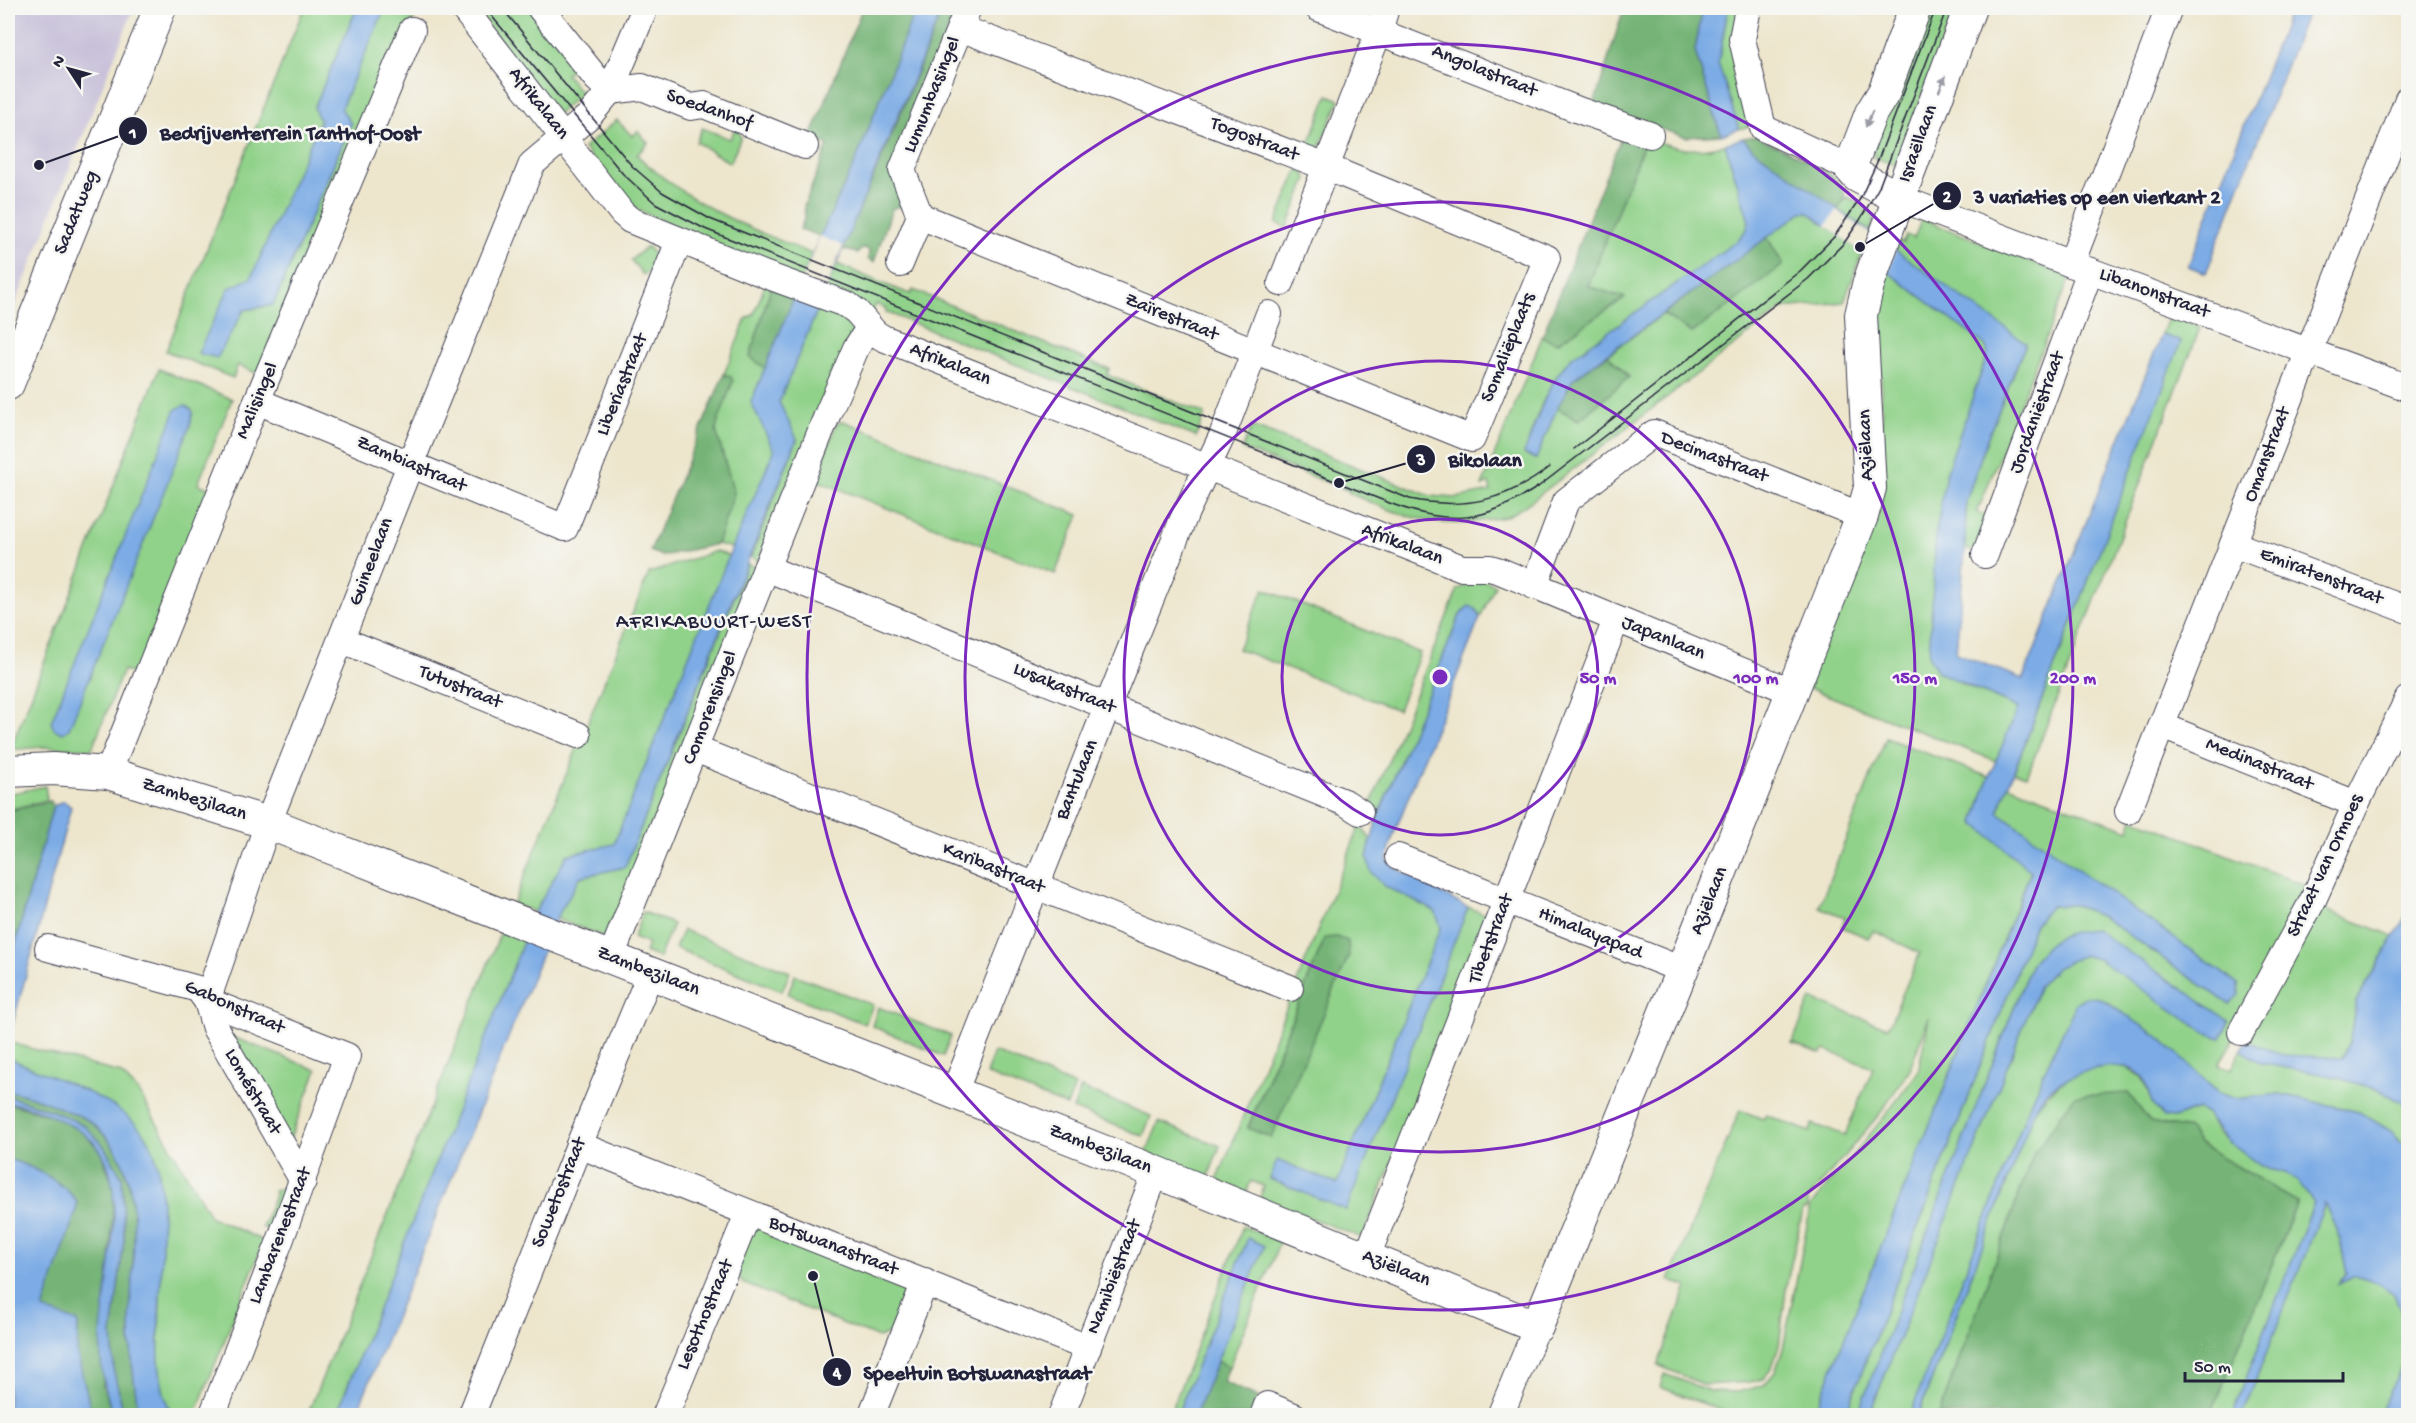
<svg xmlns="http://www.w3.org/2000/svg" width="2416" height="1423" font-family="'Gochi Hand',sans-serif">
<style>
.industrial{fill:#c7c0d9}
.green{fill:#91d28a;stroke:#5a7a62;stroke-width:1.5;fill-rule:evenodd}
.forest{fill:#74b476;stroke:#4b6b58;stroke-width:1.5}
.water{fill:#7babe5;stroke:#4e6690;stroke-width:1.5}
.pier{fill:#ede6cd}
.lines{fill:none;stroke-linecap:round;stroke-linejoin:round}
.minor-casing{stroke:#403f51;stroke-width:28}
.tertiary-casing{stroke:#403f51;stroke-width:34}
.minor{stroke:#fff;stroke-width:26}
.tertiary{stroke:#fff;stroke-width:32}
.tram{stroke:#22223b;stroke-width:1.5}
.oneway{fill:#9c9ca7}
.ring{fill:none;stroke:#7b2cbf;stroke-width:3}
.labels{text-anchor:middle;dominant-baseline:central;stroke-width:5;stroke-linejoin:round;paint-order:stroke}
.street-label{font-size:20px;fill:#22223b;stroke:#f6f6f2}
.neighbourhood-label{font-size:21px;letter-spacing:1.5px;fill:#22223b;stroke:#f6f6f2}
.centre{fill:#7b2cbf;stroke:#f6f6f2;stroke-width:3}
.ring-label{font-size:18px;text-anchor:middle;font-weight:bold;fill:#7b2cbf;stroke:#f6f6f2;stroke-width:5;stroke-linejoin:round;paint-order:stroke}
.leader{fill:none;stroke:#22223b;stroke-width:2}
.callout-dot{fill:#22223b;stroke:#f6f6f2;stroke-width:2}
.mark-label{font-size:18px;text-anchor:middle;font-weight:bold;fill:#fff}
.callout-label{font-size:21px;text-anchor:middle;font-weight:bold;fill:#22223b;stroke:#f6f6f2;stroke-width:5;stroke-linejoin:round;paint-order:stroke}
</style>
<rect width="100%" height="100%" fill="#f6f6f2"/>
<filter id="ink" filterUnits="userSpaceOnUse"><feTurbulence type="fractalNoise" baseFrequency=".0167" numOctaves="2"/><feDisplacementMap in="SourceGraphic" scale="12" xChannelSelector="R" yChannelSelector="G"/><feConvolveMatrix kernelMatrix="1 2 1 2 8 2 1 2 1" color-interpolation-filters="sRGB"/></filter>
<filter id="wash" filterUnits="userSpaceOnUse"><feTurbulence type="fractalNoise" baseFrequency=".008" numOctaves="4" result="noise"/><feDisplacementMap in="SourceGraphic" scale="24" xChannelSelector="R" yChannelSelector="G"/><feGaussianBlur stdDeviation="1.35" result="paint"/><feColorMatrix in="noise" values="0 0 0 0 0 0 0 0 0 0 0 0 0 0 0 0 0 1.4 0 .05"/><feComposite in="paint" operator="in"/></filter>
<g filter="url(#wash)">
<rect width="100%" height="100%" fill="#ede6cd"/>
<path class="industrial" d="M8,8H134L8,322Z"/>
<g class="green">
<path d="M304,8H357L314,108L320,121L251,279L229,289L217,358L244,310L273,305L351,124L341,108L385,8H423L425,10L406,27L262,376L238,365L233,378L166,351Z"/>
<path d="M474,8H531L576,67L566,74L581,93L558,114Z"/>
<path d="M1728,8H1739L1750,126L1739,129L1718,63Z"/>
<path d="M1926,8H1956L1895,165L1873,157L1875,154L1867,151Z"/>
<path d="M1328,95L1340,100L1319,148L1312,152L1307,149Z"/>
<path d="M617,120L632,136L638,131L648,143L637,155C692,208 760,233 830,261C857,272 883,285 911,294L913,290L1109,369L1107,375L1205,414L1196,437L886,312L887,309L876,304L872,313L640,211L624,199L584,148Z"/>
<path d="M736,126L741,137L730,163L696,142L702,128L730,139Z"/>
<path d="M1646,138C1678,149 1692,154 1725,144L1749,221L1747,229L1737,241L1571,358C1547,383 1534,421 1525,454L1536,459L1557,408L1579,420L1629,377L1608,355L1663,314L1692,333L1783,264L1767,237L1802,212H1808L1826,225L1847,197L1856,201L1875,217L1844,302L1783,308L1533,500C1524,506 1514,513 1505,517C1499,519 1492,518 1486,520C1436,531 1394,513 1349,493V491L1242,449L1252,426L1430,496L1456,498L1491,491L1489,483L1482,486L1542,337L1557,343L1624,298L1588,286Z"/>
<path d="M1298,170L1304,172L1307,179L1287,228L1276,223Z"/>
<path d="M1922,219L2070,277L1977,513L1993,517L1979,553L1965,548L1966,501L1987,439L2026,343L1895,251L1899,241L1903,243L1906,235L1914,238Z"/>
<path d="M647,246L658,259L656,265L643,275L631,260Z"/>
<path d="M1888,272L1986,345L1988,353L1974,392L1929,657L1963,684L2019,708L1996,761L1806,687L1883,478L1881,378L1876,308Z"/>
<path d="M765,285L771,287L750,357L765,368L751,402L775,450L732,548L717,544L734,493L716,431L717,425L731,377L724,374L746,319L754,314Z"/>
<path d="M819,306L834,312L855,332L758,561L751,557L797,440L779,402Z"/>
<path d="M2168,318H2181L2200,328L2027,776L2014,772L2180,342L2162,334Z"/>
<path d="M159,369L232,399L198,484L211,489L139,676L123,670L92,749L44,747L10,750Z"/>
<path d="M843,421L1079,515L1055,574L818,481L816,476L837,423Z"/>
<path d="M716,551L729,556L614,845L567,855L535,912L513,904L649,573Z"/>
<path d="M748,564L760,568L614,940L556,919L580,877L625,867Z"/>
<path d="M1482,579L1495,585L1480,618L1476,609L1461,613L1377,819L1369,809L1458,589Z"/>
<path d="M1264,589L1420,653L1398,710L1238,649Z"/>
<path d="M1886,738L1989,777L1974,823L2031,870L1814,1415H1721L1722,1411L1660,1387L1664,1374L1710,1391L1738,1392L1764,1385L1775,1372L1783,1349L1811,1205L1885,1116L1918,1072L1929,1017L1910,1069L1882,1111L1808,1199V1208L1803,1210L1787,1282L1779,1346L1772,1368L1763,1379L1750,1382L1704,1385L1658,1365L1687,1287L1669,1280L1740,1110L1763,1119L1766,1115L1810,1132L1812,1124L1845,1135L1873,1068L1825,1050L1821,1054L1792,1043L1811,999L1888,1028L1920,953L1874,931L1868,938L1842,927L1845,917L1819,907Z"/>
<path d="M2008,785L2129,830L2133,818L2307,886L2232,1042L2219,1064L2231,1070L2317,907L2394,936L2356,1002L2350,1040L2332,1076L2380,1090L2408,1106V1151L2391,1131L2359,1112L2280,1094L2236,1099L2218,1093L2162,1039L2085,997L2076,1003L2032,1099L1910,1415H1869L2039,986L2056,968L2083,955L2098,959L2229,1022L2095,929L2048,945L2031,964L1857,1415L1845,1416L2035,924L2051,906L2076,905L2104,918L2229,1004L2238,984L1998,813Z"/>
<path d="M45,786L47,800L8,810V794Z"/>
<path d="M1360,825L1371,840L1367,857L1386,887L1435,911L1441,927L1337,1184L1278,1161L1270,1179L1346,1209L1468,907L1489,916L1362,1238L1260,1198L1264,1186L1251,1181L1246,1193L1217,1181ZM1325,938L1271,1137V1138L1248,1127Z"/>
<path d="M643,912L673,924L659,958L645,952L648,944L633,938Z"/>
<path d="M502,929L525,941L336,1415L307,1416Z"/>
<path d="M683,930L790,972L782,991L675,948Z"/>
<path d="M795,975L873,1005L865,1024L788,994Z"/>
<path d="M878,1007L951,1036L943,1056L872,1026Z"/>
<path d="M230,1036L317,1070L289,1141Z"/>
<path d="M8,1042L120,1073L139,1092L211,1217L264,1241L195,1415H172L165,1401L158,1360L163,1211L97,1097L11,1060Z"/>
<path d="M994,1052L1075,1086L1067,1106L986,1074Z"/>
<path d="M2112,1066L2128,1069L2142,1077L2152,1103L2173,1118L2198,1109L2206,1114L2219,1134L2261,1165L2285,1173L2298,1182L2314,1203L2232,1415H2211L2297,1202L2198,1143L2189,1129L2150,1122L2128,1093L2034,1153L1939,1415L1918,1416L2034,1111C2054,1082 2077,1069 2112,1066Z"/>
<path d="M1081,1088L1151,1116L1143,1136L1073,1109Z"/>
<path d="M1159,1122L1220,1146L1208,1178L1146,1153Z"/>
<path d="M287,1187L268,1230L262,1227L275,1195L273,1191Z"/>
<path d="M2325,1203L2340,1239L2347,1274L2338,1283L2355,1276L2379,1283L2394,1295L2405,1319L2406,1358L2378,1415L2242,1416Z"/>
<path d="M755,1222L910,1286L890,1333L879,1338L742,1283L736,1270Z"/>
<path d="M1243,1226L1280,1242L1229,1367L1217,1361L1264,1246L1248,1239L1177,1415L1169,1416Z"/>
</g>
<g class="forest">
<path d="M867,8H916L855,163L820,236L800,229L805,217L804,206L828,145L811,137L862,9L865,10Z"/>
<path d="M943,8H956L908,141L910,211L898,206L892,209L874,262L868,259L869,250L864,248L857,253L842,249L894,130Z"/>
<path d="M1624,8H1703L1695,51L1721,135L1686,137L1593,108Z"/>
<path d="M1624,130L1646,138L1588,286L1625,298L1557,343L1542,337Z"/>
<path d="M1756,136C1777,146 1838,170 1844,192C1846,199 1841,205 1837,210L1752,148L1743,138Z"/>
<path d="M1767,237L1783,265L1692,333L1663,314Z"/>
<path d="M771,287L795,296L765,368L750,357Z"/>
<path d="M1608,355L1629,377L1579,420L1557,408L1573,379Z"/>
<path d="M724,374L731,377L733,381L717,425L716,431L734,493L717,544L662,556L650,551Z"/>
<path d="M51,801L53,806L8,971V811Z"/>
<path d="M1336,937L1348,941L1349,955L1271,1138L1248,1128L1325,938Z"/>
<path d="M8,1091C26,1094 47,1102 64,1110C72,1113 82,1116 89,1121C150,1166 133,1255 130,1320C129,1352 134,1384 140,1415H124L114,1372L112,1334L124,1239L122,1177L84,1125L55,1112L8,1096Z"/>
<path d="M2128,1093L2150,1122L2189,1129L2198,1143L2297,1202L2211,1415H1939L2034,1153L2075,1096Z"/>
<path d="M8,1103L53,1116L80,1130L100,1150L114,1187L103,1387L113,1415H92L77,1353L78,1322L42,1310L76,1211L77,1201C59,1179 34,1167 8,1159Z"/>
<path d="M1217,1361L1229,1367L1223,1382L1258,1397L1250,1415L1195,1416Z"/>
</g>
<g class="water">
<path d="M357,8H385L341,108L351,124L273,305L244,310L217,358L198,353L229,288L251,278L320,121L314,108Z"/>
<path d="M916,8H943L779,402L797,439L625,867L580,877L556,919L356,1415L336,1416L535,912L567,855L614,844L732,548L774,451L751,402L815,247L855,163Z"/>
<path d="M1703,8H1728L1718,63L1739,129L1721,135L1695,51Z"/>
<path d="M2291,8H2309L2206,273L2188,266Z"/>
<path d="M1743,138L1752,148L2026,343L1987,439L1966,501L1965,548L1956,653L2023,679L2162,334L2181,342L1998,812L2238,984L2239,995L2229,1004L2104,918L2076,905L2051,906L2035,924L1845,1415H1814L2031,871L1974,823L1989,777L2018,708L1938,672L1929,657L1936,533L1946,474L1988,353L1985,345L1808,212H1802L1573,379L1557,408L1536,459L1524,454C1537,420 1546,385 1571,358L1737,241L1747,229L1749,221L1725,144Z"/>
<path d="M185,405L193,411L190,426L69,729L63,733L54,729L51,722L176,409Z"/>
<path d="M1469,606L1476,609L1480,618L1393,836L1387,860L1397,869L1468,908L1346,1210L1270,1179L1277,1160L1337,1184L1441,927L1435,911L1386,887L1371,872L1367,857L1377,819L1461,613Z"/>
<path d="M64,801L71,807L8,1042L11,1059C48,1076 88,1088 122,1112C130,1118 141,1129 147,1138C171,1173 160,1274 159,1318C158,1351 157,1385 172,1415L139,1414C134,1384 130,1354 130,1323C130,1258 153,1167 89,1121C82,1116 72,1113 64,1110C47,1102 26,1094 8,1091V971L53,806Z"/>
<path d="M2408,912V1106L2380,1090L2332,1076L2260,1063L2242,1050L2246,1041L2284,1055L2342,1058L2350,1040L2356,1002Z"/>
<path d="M2095,929L2229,1021L2221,1038L2204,1032L2098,959L2083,955L2056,968L2039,986L1869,1415H1857L2031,964C2055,936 2058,933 2095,929Z"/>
<path d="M2085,997L2100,998L2162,1039L2218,1093L2236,1099L2280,1094L2359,1112L2391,1131L2408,1151V1415H2378L2406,1358L2405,1319L2394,1295L2379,1283L2355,1276L2337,1285L2347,1274L2340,1239L2325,1204L2242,1415H2232L2314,1203L2298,1182L2285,1173L2261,1166L2227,1141L2206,1114L2198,1109L2173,1118L2163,1117C2159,1112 2154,1107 2152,1102C2148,1095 2147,1082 2142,1076C2121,1054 2066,1074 2047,1092C2042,1097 2038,1105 2034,1111L1918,1415H1910L2032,1099L2076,1003Z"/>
<path d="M8,1096L55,1112L84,1125L103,1145L122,1177L124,1239L112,1334L114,1372L124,1415H113C104,1388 99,1364 101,1335C104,1284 129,1193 100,1150C91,1137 77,1128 64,1122C47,1113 26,1105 8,1103Z"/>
<path d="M8,1159C34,1167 59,1179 77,1201L76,1211L43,1309L78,1322L77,1353L92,1415C84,1416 73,1417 65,1416C56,1413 51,1406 43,1415H8Z"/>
<path d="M1248,1238L1264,1246L1195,1415H1177Z"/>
</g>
<g class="pier">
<path d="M1837,210L1895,251L1888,272L1826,226Z"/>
<path d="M820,236L843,246L819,306L795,296Z"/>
</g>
</g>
<g filter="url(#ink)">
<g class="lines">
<defs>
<g id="minor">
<path d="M463,8L622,213L630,220L766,275L848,305L857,312L875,333L883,338L1462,568H1490L1500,571L1793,692"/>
<path d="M540,8L596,78L610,91L642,87L691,107L704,105L805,146"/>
<path d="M1318,8L1581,111L1650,135"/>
<path d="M1748,8L1742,39L1763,128L1850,168"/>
<path d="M1899,198L2071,264L2408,388"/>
<path d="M920,216L1472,439L1547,258L1326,167L960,28"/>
<path d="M920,216L902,170L968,8"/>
<path d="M900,264L920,216"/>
<path d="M2071,264L2169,8"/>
<path d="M1281,283L1379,31L1386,8"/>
<path d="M257,401L565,528L679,241"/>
<path d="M2233,544L2408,610"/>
<path d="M1985,555L2090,271"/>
<path d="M766,568L1346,803L1360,812"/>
<path d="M1534,586L1566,501L1654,433L1862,516"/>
<path d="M342,640L578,735"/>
<path d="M2162,726L2356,804"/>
<path d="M695,749L1290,988"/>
<path d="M108,773L257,401L412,30"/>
<path d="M2128,811L2408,99"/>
<path d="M1398,857L1682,970"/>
<path d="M48,948L198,989L207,1001L347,1056L280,1241L212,1416"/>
<path d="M611,957L828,413L856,348L869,328"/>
<path d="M2241,1032L2313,900L2356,804L2408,699"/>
<path d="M954,1093L1107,707L1186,512L1222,436L1269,314"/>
<path d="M579,1145L1088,1348"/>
<path d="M303,1181L215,1028L207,1001L268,823L410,465L532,164L589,116L610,91L645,8"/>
<path d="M1367,1257L1616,620"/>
<path d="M471,1416L579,1145L651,972"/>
<path d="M665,1416L748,1214"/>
<path d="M871,1416L925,1282"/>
<path d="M1061,1416L1156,1172"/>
<path d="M1263,1416L1267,1405L1294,1416"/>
<path d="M1500,1416L1537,1327"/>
</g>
<g id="tertiary">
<path d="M1899,198L1857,176L1850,168L1871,113L1884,92L1915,8"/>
<path d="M8,384L160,8"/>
<path d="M8,771L53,769L108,773L268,823L1156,1172L1537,1327L1682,970L1862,516L1870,488L1861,315L1868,285L1885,236L1970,8"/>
</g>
</defs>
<use href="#minor" class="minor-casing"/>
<use href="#tertiary" class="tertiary-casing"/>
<use href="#minor" class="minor"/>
<use href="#tertiary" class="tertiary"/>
<g class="tram">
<path d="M485,8L623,174L655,203L705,229L1392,504C1453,526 1483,522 1538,487L1808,279L1844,243L1860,220L1879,187L1947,8"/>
<path d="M502,8L632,166L662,192L710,219L1410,499C1464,510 1506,501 1550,467"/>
<path d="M1574,449L1800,271L1834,237L1860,199L1878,160L1936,8"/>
</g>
</g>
<defs><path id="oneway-solid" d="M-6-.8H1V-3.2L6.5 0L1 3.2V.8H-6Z" transform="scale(1.5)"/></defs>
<g class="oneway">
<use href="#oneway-solid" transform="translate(1942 84) rotate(-69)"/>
<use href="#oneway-solid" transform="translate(1869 119) rotate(113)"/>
</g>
</g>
<g class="ring">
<circle cx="1440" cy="677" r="158"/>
<circle cx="1440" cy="677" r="316"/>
<circle cx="1440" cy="677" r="475"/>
<circle cx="1440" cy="677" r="633"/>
</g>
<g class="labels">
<g class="street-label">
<text transform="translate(1484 72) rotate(22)">Angolastraat</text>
<text transform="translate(933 95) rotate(-68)">Lumumbasingel</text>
<text transform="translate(538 104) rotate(52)">Afrikalaan</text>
<text transform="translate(709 110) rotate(19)">Soedanhof</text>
<text transform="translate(1254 140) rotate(21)">Togostraat</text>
<text transform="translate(1919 144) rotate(-70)">Israëllaan</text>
<text transform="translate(77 213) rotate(-68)">Sadatweg</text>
<text transform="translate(2154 294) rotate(20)">Libanonstraat</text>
<text transform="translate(1171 318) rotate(22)">Zaïrestraat</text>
<text transform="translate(1509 348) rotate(-68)">Somaliëplaats</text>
<text transform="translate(950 365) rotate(22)">Afrikalaan</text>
<text transform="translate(623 385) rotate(-68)">Liberiastraat</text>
<text transform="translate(258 401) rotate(-67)">Malisingel</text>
<text transform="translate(2038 413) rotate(-70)">Jordaniëstraat</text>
<text transform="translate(1867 445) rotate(-92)">Aziëlaan</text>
<text transform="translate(2268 455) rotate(-69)">Omanstraat</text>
<text transform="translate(1714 458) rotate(21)">Decimastraat</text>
<text transform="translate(411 465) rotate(23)">Zambiastraat</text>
<text transform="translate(1402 545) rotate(21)">Afrikalaan</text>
<text transform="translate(372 562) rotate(-69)">Guineelaan</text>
<text transform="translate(2321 577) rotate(21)">Emiratenstraat</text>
<text transform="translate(1663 639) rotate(22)">Japanlaan</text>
<text transform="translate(460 688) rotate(22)">Tutustraat</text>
<text transform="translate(1064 689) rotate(22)">Lusakastraat</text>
<text transform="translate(711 708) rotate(-69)">Comorensingel</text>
<text transform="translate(2259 765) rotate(22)">Medinastraat</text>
<text transform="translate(1078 780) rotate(-68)">Bantulaan</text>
<text transform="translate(194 800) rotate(17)">Zambezilaan</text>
<text transform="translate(2326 866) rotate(-65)">Straat van Ormoes</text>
<text transform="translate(993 869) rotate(22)">Karibastraat</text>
<text transform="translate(1710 901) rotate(-68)">Aziëlaan</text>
<text transform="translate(1590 934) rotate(22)">Himalayapad</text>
<text transform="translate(1492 939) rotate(-69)">Tibetstraat</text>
<text transform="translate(648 972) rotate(21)">Zambezilaan</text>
<text transform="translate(234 1008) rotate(24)">Gabonstraat</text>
<text transform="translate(252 1092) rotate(60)">Loméstraat</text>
<text transform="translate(1100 1150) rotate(21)">Zambezilaan</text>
<text transform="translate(560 1193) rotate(-68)">Sowetostraat</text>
<text transform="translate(281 1236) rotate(-69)">Lambarenestraat</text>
<text transform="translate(833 1247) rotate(21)">Botswanastraat</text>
<text transform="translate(1396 1269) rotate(22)">Aziëlaan</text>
<text transform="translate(1115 1277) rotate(-69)">Namibiëstraat</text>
<text transform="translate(706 1315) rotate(-67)">Lesothostraat</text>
</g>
<g class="neighbourhood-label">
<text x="714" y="623">AFRIKABUURT-WEST</text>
</g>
</g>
<circle cx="1440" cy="677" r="9" class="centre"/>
<g class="ring-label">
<text x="1598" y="683">50 m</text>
<text x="1756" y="683">100 m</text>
<text x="1915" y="683">150 m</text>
<text x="2073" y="683">200 m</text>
</g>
<path class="leader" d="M39 165L133 131M1860 247L1947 196M1339 483L1421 459M813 1276L837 1372"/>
<g class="callout-dot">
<circle cx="39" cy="165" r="6"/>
<circle cx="1860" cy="247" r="6"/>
<circle cx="1339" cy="483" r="6"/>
<circle cx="813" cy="1276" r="6"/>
<circle cx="133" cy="131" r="15"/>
<circle cx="1947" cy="196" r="15"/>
<circle cx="1421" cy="459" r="15"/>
<circle cx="837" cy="1372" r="15"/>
</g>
<g class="mark-label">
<text x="133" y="138">1</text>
<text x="1947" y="202">2</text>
<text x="1421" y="465">3</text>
<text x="837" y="1378">4</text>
</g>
<g class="callout-label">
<text x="290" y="139">Bedrijventerrein Tanthof-Oost</text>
<text x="2097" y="203">3 variaties op een vierkant 2</text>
<text x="1485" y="466">Bikolaan</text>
<text x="977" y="1379">Speeltuin Botswanastraat</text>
</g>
<rect width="2416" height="1423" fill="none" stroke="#f6f6f2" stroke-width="30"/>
<g transform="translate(69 69) rotate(306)" stroke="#f6f6f2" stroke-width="4.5" paint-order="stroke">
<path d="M0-4.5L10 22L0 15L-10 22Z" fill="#22223b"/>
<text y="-9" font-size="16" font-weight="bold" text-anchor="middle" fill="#22223b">N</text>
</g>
<path d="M2185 1372v9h158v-9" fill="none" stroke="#22223b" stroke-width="3"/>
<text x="2194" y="1372" font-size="18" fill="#22223b" stroke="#f6f6f2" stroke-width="4.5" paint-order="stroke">50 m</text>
</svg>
